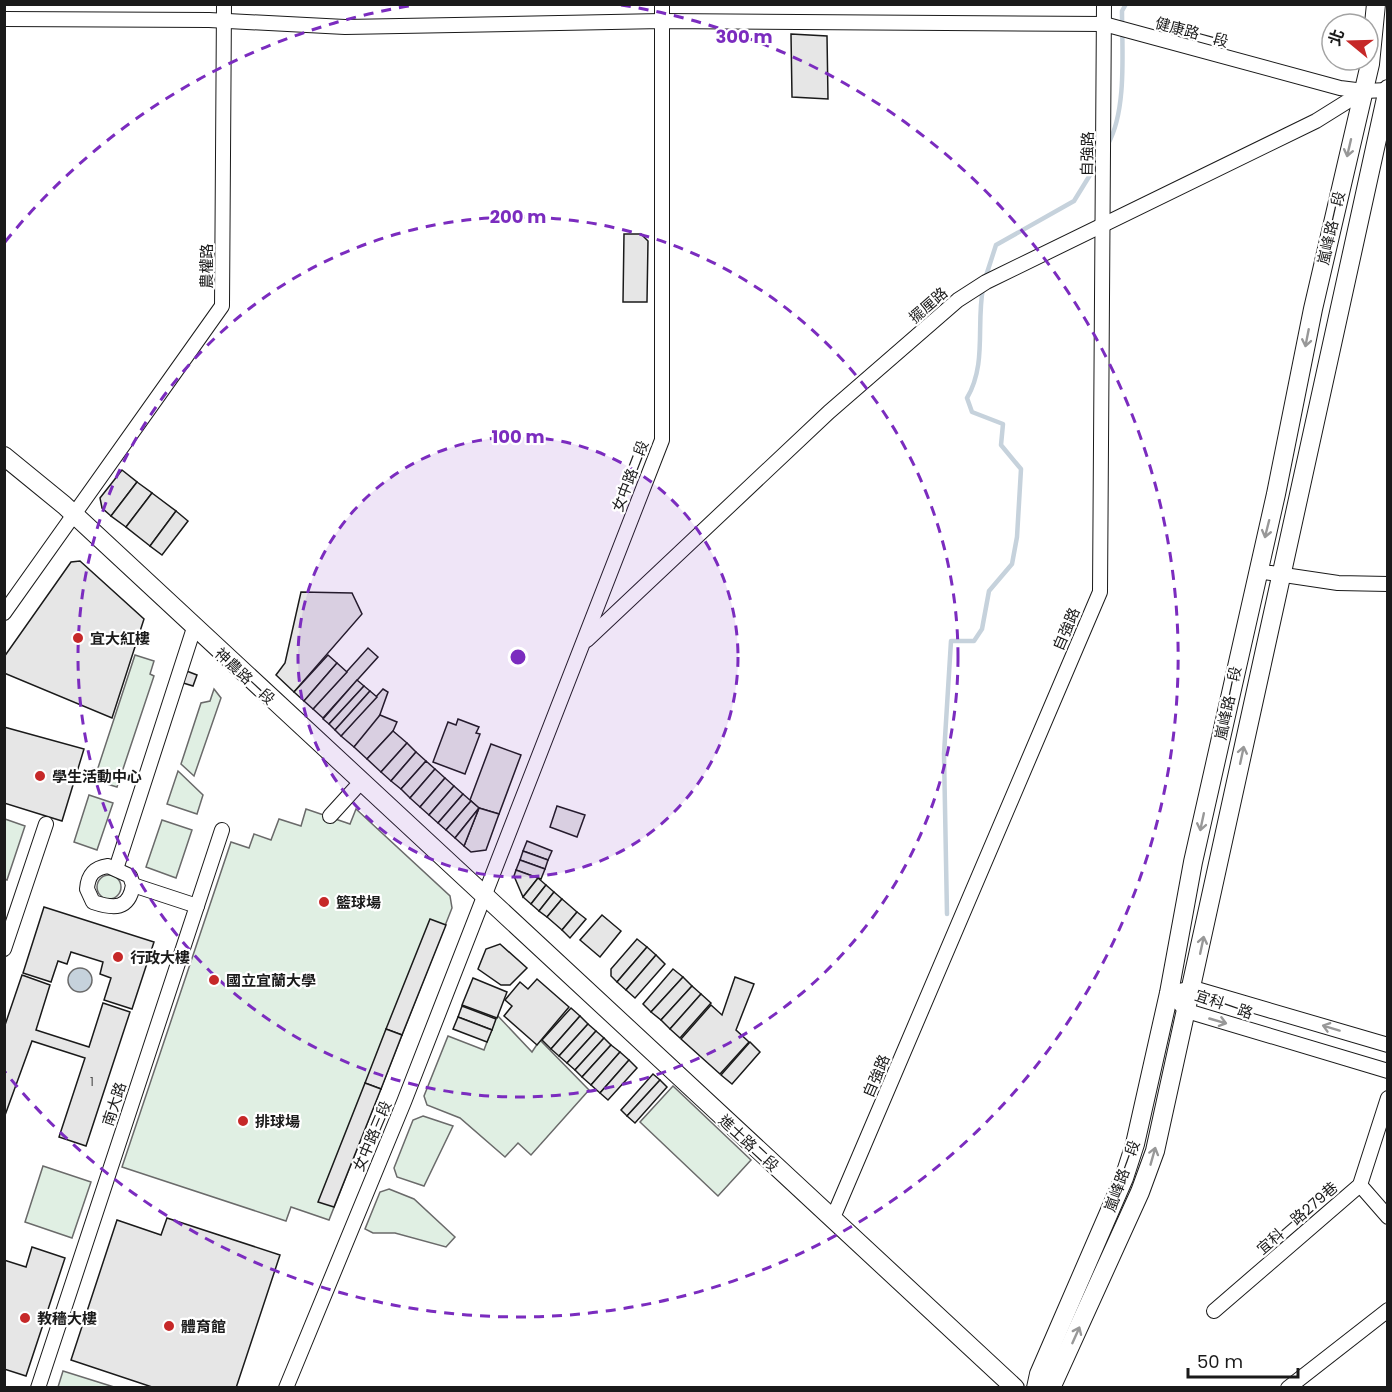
<svg xmlns="http://www.w3.org/2000/svg" width="1392" height="1392" font-family="Poppins,'Noto Sans TC',sans-serif">
<style>
.green{fill:#e0efe3;stroke:#6a6a6a;stroke-width:1.5}
.water{fill:#c6d2dc;stroke:#6a6a6a;stroke-width:1.5}
.lines{fill:none;stroke-linecap:round;stroke-linejoin:round}
.stream{stroke:#c6d2dc;stroke-width:4.5}
.building{fill:#e6e6e6;stroke:#1a1a1a;stroke-width:1.5}
.street-casing{stroke:#1a1a1a;stroke-width:16}
.secondary-casing{stroke:#1a1a1a;stroke-width:20}
.street{stroke:#fff;stroke-width:14}
.secondary{stroke:#fff;stroke-width:18}
.oneway{stroke:#989898}
.ring{fill:none;stroke:#7b2cbf;stroke-width:3;stroke-dasharray:10 8}
.poi-dot{fill:#c62828;stroke:#fff;stroke-width:2}
.labels{text-anchor:middle;dominant-baseline:central;stroke-width:4.5;stroke-linejoin:round;paint-order:stroke}
.number-label{font-size:12px;fill:#4d4d4d}
.street-label{font-size:15px;fill:#1a1a1a;stroke:#fff}
.poi-label{font-size:15px;font-weight:bold;fill:#1a1a1a;stroke:#fff;text-anchor:start}
.centre{fill:#7b2cbf;stroke:#fff;stroke-width:3}
.ring-label{font-size:18px;text-anchor:middle;font-weight:bold;fill:#7b2cbf;stroke:#fff;stroke-width:4.5;stroke-linejoin:round;paint-order:stroke}
</style>
<rect width="100%" height="100%" fill="#fff"/>
<g class="green">
<path d="M135,655L154,661L150,674L154,676L117,787L94,780Z"/>
<path d="M214,689L221,698L194,776L181,764L201,703L210,701Z"/>
<path d="M178,771L203,795L197,814L167,804Z"/>
<path d="M89,795L113,803L97,850L74,842Z"/>
<path d="M306,809L350,824L356,809L450,896L452,908L329,1220L291,1207L286,1221L122,1167L231,842L249,848L254,834L271,840L279,819L301,826Z"/>
<path d="M5,819L25,826L7,880L4,879Z"/>
<path d="M162,820L192,830L176,878L146,867Z"/>
<circle cx="109" cy="887" r="12"/>
<path d="M497,1015L532,1052L540,1040L589,1090L531,1155L518,1143L505,1157L460,1118L427,1105L424,1096L448,1036L484,1050Z"/>
<path d="M673,1086L751,1160L718,1196L640,1122Z"/>
<path d="M423,1116L453,1126L424,1186L397,1177L394,1168L413,1120Z"/>
<path d="M43,1166L91,1182L72,1238L25,1222Z"/>
<path d="M389,1189L414,1199L455,1237L446,1247L395,1233H373L365,1229L380,1192Z"/>
<path d="M63,1371L114,1387H58Z"/>
</g>
<circle class="water" cx="80" cy="980" r="12"/>
<g class="lines">
<g class="stream">
<path d="M1108,144C1127,110 1122,50 1122,11L1126,4"/>
<path d="M985,279L996,245L1074,201L1098,162"/>
<path d="M947,914L944,754L951,641H974L982,629L989,591L1012,564L1017,537L1021,469L1001,445L1003,424L972,412L967,398C987,364 976,325 983,288"/>
</g>
</g>
<g class="building">
<path d="M791,34L827,36L828,99L792,97Z"/>
<path d="M624,234H641L648,241L647,302H623Z"/>
<path d="M122,470L137,482L111,516L102,508L100,498Z"/>
<path d="M137,482L152,493L126,527L111,516Z"/>
<path d="M152,493L176,511L150,546L126,527Z"/>
<path d="M176,511L188,521L162,555L150,546Z"/>
<path d="M80,561L144,619L112,718L4,673V657L71,562Z"/>
<path d="M301,592L352,593L362,614L294,692L276,675L285,663Z"/>
<path d="M368,648L378,657L323,718L313,709Z"/>
<path d="M328,655L337,663L304,701L294,692Z"/>
<path d="M337,663L347,672L313,709L304,701Z"/>
<path d="M184,670L197,675L193,686L180,682Z"/>
<path d="M357,680L364,686L329,724L323,719Z"/>
<path d="M364,686L370,691L335,730L329,724Z"/>
<path d="M383,689L388,692L378,720L354,747L341,736Z"/>
<path d="M370,691L377,697L341,736L335,730Z"/>
<path d="M380,715L397,722L393,731L367,759L354,747Z"/>
<path d="M458,719L479,727L476,733L480,734L465,774L433,762L448,722L456,725Z"/>
<path d="M4,727L84,749L62,821L4,803Z"/>
<path d="M393,731L407,743L381,772L367,759Z"/>
<path d="M407,743L416,752L391,781L381,772Z"/>
<path d="M491,744L521,755L499,814L479,808L470,800Z"/>
<path d="M416,752L426,761L401,789L391,781Z"/>
<path d="M426,761L435,769L410,798L401,789Z"/>
<path d="M435,769L445,778L420,807L410,798Z"/>
<path d="M445,778L454,786L429,815L420,807Z"/>
<path d="M454,786L463,794L438,823L429,815Z"/>
<path d="M463,794L471,801L446,830L438,823Z"/>
<path d="M471,801L479,808L455,838L446,830Z"/>
<path d="M557,806L585,815L577,837L550,827Z"/>
<path d="M479,808L499,814L486,850L471,852L464,846Z"/>
<path d="M479,808L464,846L455,838Z"/>
<path d="M527,841L552,851L548,860L523,851Z"/>
<path d="M523,851L548,860L545,869L520,860Z"/>
<path d="M520,860L545,869L541,879L516,870Z"/>
<path d="M516,870L538,878L523,897L514,876Z"/>
<path d="M538,878L546,885L531,904L523,897Z"/>
<path d="M546,885L554,892L539,911L531,904Z"/>
<path d="M554,892L562,899L547,917L539,911Z"/>
<path d="M562,899L577,912L562,930L547,917Z"/>
<path d="M44,907L154,942L132,1009L104,1000L111,978L100,974L103,962L71,952L67,964L58,961L51,982L23,973Z"/>
<path d="M577,912L586,919L570,938L562,930Z"/>
<path d="M602,915L621,931L600,957L580,940Z"/>
<path d="M430,919L446,925L402,1035L386,1029Z"/>
<path d="M637,939L647,947L617,982L611,976V969Z"/>
<path d="M500,944L527,968L510,985H501L478,969L486,949Z"/>
<path d="M647,947L656,955L626,990L617,982Z"/>
<path d="M656,955L665,964L635,998L626,990Z"/>
<path d="M673,969L683,977L651,1012L643,1004Z"/>
<path d="M22,975L50,985L36,1030L89,1047L103,1003L130,1012L86,1146L59,1137L85,1058L32,1041L4,1118V1028Z"/>
<path d="M683,977L692,986L661,1020L651,1012Z"/>
<path d="M735,977L754,984L736,1030L749,1042L720,1074L681,1039L711,1005L722,1015Z"/>
<path d="M473,978L507,992L497,1018L462,1005Z"/>
<path d="M537,979L569,1007L537,1045L504,1016L512,1006L505,1000L520,982L528,989Z"/>
<path d="M692,986L701,994L670,1029L661,1020Z"/>
<path d="M701,994L711,1003L680,1038L670,1029Z"/>
<path d="M462,1006L496,1019L492,1030L458,1017Z"/>
<path d="M571,1008L580,1016L551,1049L542,1040Z"/>
<path d="M580,1016L588,1024L559,1056L551,1049Z"/>
<path d="M458,1017L492,1030L487,1042L453,1029Z"/>
<path d="M588,1024L596,1031L567,1063L559,1056Z"/>
<path d="M386,1029L402,1035L381,1089L365,1083Z"/>
<path d="M596,1031L604,1038L575,1070L567,1063Z"/>
<path d="M604,1038L611,1045L582,1077L575,1070Z"/>
<path d="M750,1042L760,1052L732,1084L721,1075Z"/>
<path d="M611,1045L620,1052L591,1085L582,1077Z"/>
<path d="M620,1052L629,1060L600,1093L591,1085Z"/>
<path d="M629,1060L637,1068L608,1100L600,1093Z"/>
<path d="M653,1074L660,1080L627,1116L621,1110Z"/>
<path d="M660,1080L667,1087L635,1123L627,1116Z"/>
<path d="M365,1083L381,1089L334,1207L318,1202Z"/>
<path d="M167,1218L280,1255L236,1388H155L71,1360L117,1220L161,1235Z"/>
<path d="M32,1247L65,1258L26,1376L4,1369V1260L26,1267Z"/>
</g>
<g class="lines">
<defs>
<g id="street">
<path d="M4,19L209,20L345,27L662,21L1104,24L1340,88L1364,91L1388,90"/>
<path d="M1257,571L1338,583L1388,584"/>
<path d="M4,613L222,306L224,4"/>
<path d="M587,640L829,412L958,300L986,282L1316,121L1364,91"/>
<path d="M330,816L360,783"/>
<path d="M108,866L130,876L133,885C129,910 114,909 93,902L87,889C88,876 93,868 108,866Z"/>
<path d="M116,869L194,628"/>
<path d="M133,885L197,906"/>
<path d="M4,949L46,824"/>
<path d="M1169,993L1187,1011L1388,1071"/>
<path d="M1169,993L1193,988L1388,1045"/>
<path d="M1360,1185L1388,1217"/>
<path d="M832,1220L1100,592L1104,4"/>
<path d="M1214,1311L1360,1185L1388,1098"/>
<path d="M38,1388L222,830"/>
<path d="M286,1388L404,1102L662,440V4"/>
<path d="M1288,1388L1388,1310"/>
</g>
<g id="secondary">
<path d="M4,456L64,505L1015,1388"/>
<path d="M1036,1388L1039,1374L1124,1178L1135,1144L1169,993L1193,862L1276,494L1313,309L1370,64L1376,4"/>
<path d="M1051,1388L1140,1192L1155,1151L1388,89"/>
</g>
</defs>
<use href="#street" class="street-casing"/>
<use href="#secondary" class="secondary-casing"/>
<use href="#street" class="street"/>
<use href="#secondary" class="secondary"/>
</g>
<defs><path id="oneway-shaft" d="M-6 0H5M1.5-3L5.5 0L1.5 3" fill="none" stroke-width="1.6" stroke-linecap="round" stroke-linejoin="round" transform="scale(1.5)"/></defs>
<g class="oneway">
<use href="#oneway-shaft" transform="translate(1349 148) rotate(103)"/>
<use href="#oneway-shaft" transform="translate(1307 338) rotate(101)"/>
<use href="#oneway-shaft" transform="translate(1267 529) rotate(104)"/>
<use href="#oneway-shaft" transform="translate(1242 755) rotate(-78)"/>
<use href="#oneway-shaft" transform="translate(1202 822) rotate(102)"/>
<use href="#oneway-shaft" transform="translate(1202 945) rotate(-78)"/>
<use href="#oneway-shaft" transform="translate(1218 1021) rotate(16)"/>
<use href="#oneway-shaft" transform="translate(1331 1028) rotate(-163)"/>
<use href="#oneway-shaft" transform="translate(1153 1156) rotate(-74)"/>
<use href="#oneway-shaft" transform="translate(1076 1335) rotate(-66)"/>
</g>
<circle cx="518" cy="657" r="220" fill="#7b2cbf" fill-opacity=".12"/>
<g class="ring">
<circle cx="518" cy="657" r="220"/>
<circle cx="518" cy="657" r="440"/>
<path d="M5 242A660 660 0 0 1 415 5M621 5A660 660 0 1 1 5 1072"/>
</g>
<g class="poi-dot">
<circle cx="78" cy="638" r="6"/>
<circle cx="40" cy="776" r="6"/>
<circle cx="324" cy="902" r="6"/>
<circle cx="118" cy="957" r="6"/>
<circle cx="214" cy="980" r="6"/>
<circle cx="243" cy="1121" r="6"/>
<circle cx="25" cy="1318" r="6"/>
<circle cx="169" cy="1326" r="6"/>
</g>
<g class="labels">
<g class="number-label">
<text x="92" y="1081">1</text>
</g>
<g class="street-label">
<text transform="translate(1192 32) rotate(15)">健康路一段</text>
<text transform="translate(1087 154) rotate(-89)">自強路</text>
<text transform="translate(1331 228) rotate(-77)">嵐峰路一段</text>
<text transform="translate(206 266) rotate(-90)">農權路</text>
<text transform="translate(928 305) rotate(-41)">擺厘路</text>
<text transform="translate(630 476) rotate(-69)">女中路二段</text>
<text transform="translate(1066 629) rotate(-67)">自強路</text>
<text transform="translate(245 676) rotate(43)">神農路一段</text>
<text transform="translate(1228 703) rotate(-78)">嵐峰路一段</text>
<text transform="translate(1224 1004) rotate(19)">宜科一路</text>
<text transform="translate(876 1076) rotate(-67)">自強路</text>
<text transform="translate(114 1104) rotate(-72)">南大路</text>
<text transform="translate(372 1136) rotate(-67)">女中路三段</text>
<text transform="translate(749 1143) rotate(43)">進士路二段</text>
<text transform="translate(1122 1176) rotate(-70)">嵐峰路一段</text>
<text transform="translate(1297 1218) rotate(-41)">宜科一路279巷</text>
</g>
<g class="poi-label">
<text x="90" y="638">宜大紅樓</text>
<text x="52" y="776">學生活動中心</text>
<text x="336" y="902">籃球場</text>
<text x="130" y="957">行政大樓</text>
<text x="226" y="980">國立宜蘭大學</text>
<text x="255" y="1121">排球場</text>
<text x="37" y="1318">教穡大樓</text>
<text x="181" y="1326">體育館</text>
</g>
</g>
<circle cx="518" cy="657" r="9" class="centre"/>
<g class="ring-label">
<text x="744" y="43">300 m</text>
<text x="518" y="223">200 m</text>
<text x="518" y="443">100 m</text>
</g>
<rect width="1392" height="1392" fill="none" stroke="#1a1a1a" stroke-width="12"/>
<g transform="translate(1350 42) rotate(289)"><circle r="28" fill="#ffffff" stroke="#a3a3a3" stroke-width="1.5"/>
<path d="M0-4.5L10 22L0 15L-10 22Z" fill="#c62828"/>
<text y="-9" font-size="16" font-weight="bold" text-anchor="middle" fill="#1a1a1a">北</text>
</g>
<path d="M1188 1368v9h110v-9" fill="none" stroke="#1a1a1a" stroke-width="3"/>
<text x="1197" y="1368" font-size="18" fill="#1a1a1a" stroke="#ffffff" stroke-width="4.5" paint-order="stroke">50 m</text>
</svg>
